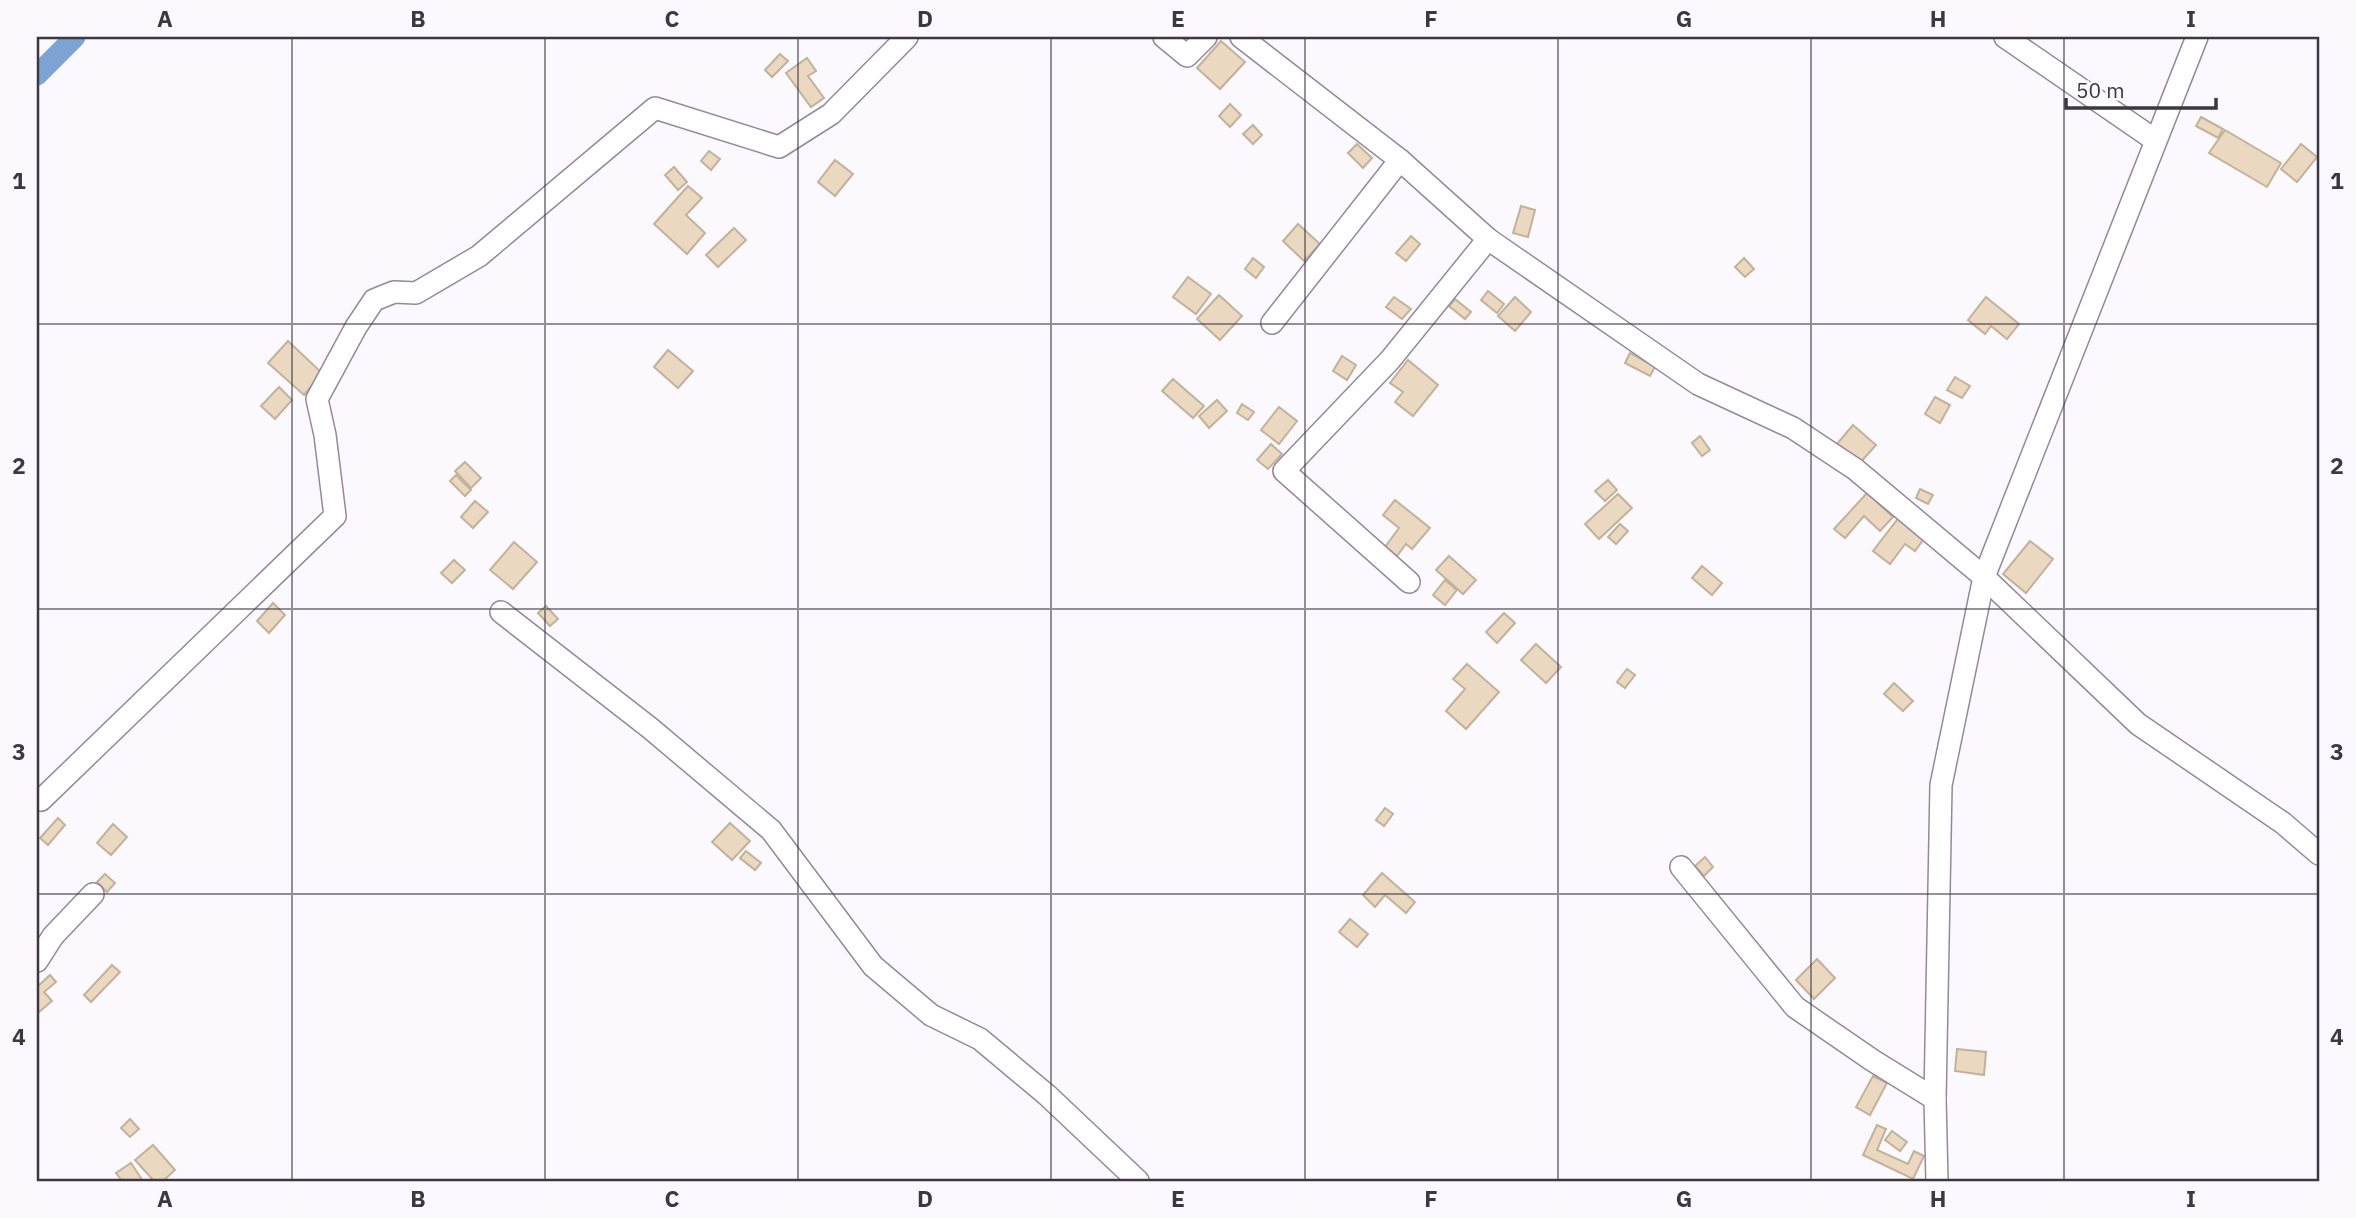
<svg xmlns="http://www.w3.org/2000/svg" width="2356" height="1218" font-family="'IBM Plex Sans',sans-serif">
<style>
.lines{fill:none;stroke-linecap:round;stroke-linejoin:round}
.canal{stroke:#7da4d2;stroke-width:21}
.building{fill:#ead9c0;stroke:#c2b299;stroke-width:2}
.street-casing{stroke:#9488a0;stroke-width:24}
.street{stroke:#fff;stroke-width:21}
.grid{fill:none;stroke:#3c3741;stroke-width:2;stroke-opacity:0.55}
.neatline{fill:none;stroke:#3c3741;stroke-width:2.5}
.grid-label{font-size:23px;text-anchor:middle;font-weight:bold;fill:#3c3741}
</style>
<rect width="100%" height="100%" fill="#fbf9fe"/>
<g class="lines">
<path class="canal" d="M37,75L75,37"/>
</g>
<g class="building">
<path d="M1221,41L1245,62L1220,89L1197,68Z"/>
<path d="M780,54L788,61L772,77L765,70Z"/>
<path d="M807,58L816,71L808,76L824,98L811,107L786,73Z"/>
<path d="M1230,104L1241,115L1230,127L1219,116Z"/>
<path d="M2201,117L2223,129L2218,138L2196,126Z"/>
<path d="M1253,125L1262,135L1253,144L1243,134Z"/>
<path d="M2225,130L2281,163L2267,187L2209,153Z"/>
<path d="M1357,144L1372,158L1363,168L1348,153Z"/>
<path d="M2301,144L2317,157L2297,182L2281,169Z"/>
<path d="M709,151L720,159L711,170L701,161Z"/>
<path d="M835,160L853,174L835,196L818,182Z"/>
<path d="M674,167L687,182L678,190L665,175Z"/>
<path d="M688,186L702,198L686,215L705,233L687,254L654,224Z"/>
<path d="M1521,206L1535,210L1528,237L1513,233Z"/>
<path d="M1298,224L1320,244L1304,261L1283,241Z"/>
<path d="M734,228L746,240L718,267L706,255Z"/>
<path d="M1411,236L1420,244L1406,261L1396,253Z"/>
<path d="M1253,258L1264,267L1256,278L1245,269Z"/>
<path d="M1744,258L1754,269L1745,277L1735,267Z"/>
<path d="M1188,277L1211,294L1196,314L1173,297Z"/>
<path d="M1488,291L1504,304L1497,313L1481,300Z"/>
<path d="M1219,295L1242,316L1220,340L1197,319Z"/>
<path d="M1394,297L1411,309L1402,319L1386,307Z"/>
<path d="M1515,297L1531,312L1515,331L1498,316Z"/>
<path d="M1986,297L2019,324L2007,339L1991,326L1985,334L1968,320Z"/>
<path d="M1455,299L1471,312L1465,319L1449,306Z"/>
<path d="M288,341L322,373L304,395L268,363Z"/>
<path d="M668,350L693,371L678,388L654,367Z"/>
<path d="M1630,353L1655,367L1650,376L1625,363Z"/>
<path d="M1342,356L1356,365L1347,380L1333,371Z"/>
<path d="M1408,360L1438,385L1413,416L1395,402L1403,392L1390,383Z"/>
<path d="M1955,377L1970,386L1962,398L1947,390Z"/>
<path d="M1173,379L1204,406L1193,418L1162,391Z"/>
<path d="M279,387L292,400L275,419L261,406Z"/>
<path d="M1935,397L1950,405L1940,423L1925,414Z"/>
<path d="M1217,400L1227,411L1209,428L1199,416Z"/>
<path d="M1242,404L1254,412L1248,420L1237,413Z"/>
<path d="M1279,407L1297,421L1279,444L1261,430Z"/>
<path d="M1853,425L1876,445L1859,464L1836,445Z"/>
<path d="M1700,436L1710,450L1702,456L1692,443Z"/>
<path d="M1271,444L1282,454L1268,469L1257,460Z"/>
<path d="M465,462L481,478L471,488L455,471Z"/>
<path d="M456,475L471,490L465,496L450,481Z"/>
<path d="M1608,480L1617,490L1605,501L1595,491Z"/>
<path d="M1920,489L1933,495L1928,504L1916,498Z"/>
<path d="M1867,493L1893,517L1880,531L1864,516L1845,538L1834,529Z"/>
<path d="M1618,494L1632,508L1599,539L1585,524Z"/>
<path d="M1395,500L1430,528L1412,549L1406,544L1397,556L1385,547L1399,528L1383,515Z"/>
<path d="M475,501L488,512L473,528L461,517Z"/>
<path d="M1900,516L1926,536L1915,551L1905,544L1890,564L1873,551Z"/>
<path d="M1620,524L1628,531L1616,544L1608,537Z"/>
<path d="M2030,541L2053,559L2026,593L2003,574Z"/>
<path d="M514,542L537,562L513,589L490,570Z"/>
<path d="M1449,556L1476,580L1463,594L1436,570Z"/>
<path d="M454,560L465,570L452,583L441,573Z"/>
<path d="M1702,566L1722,583L1712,595L1692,578Z"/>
<path d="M1445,580L1457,590L1445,605L1433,595Z"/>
<path d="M273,603L285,615L269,633L257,621Z"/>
<path d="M546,606L558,619L550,626L538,613Z"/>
<path d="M1504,613L1515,623L1497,643L1486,632Z"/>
<path d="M1536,644L1561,667L1546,683L1521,660Z"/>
<path d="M1467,664L1499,692L1466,729L1446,711L1465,689L1453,679Z"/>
<path d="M1627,669L1635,675L1625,688L1617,682Z"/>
<path d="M1894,683L1913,701L1903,711L1884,694Z"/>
<path d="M1385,808L1393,814L1384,826L1376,820Z"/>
<path d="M58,818L65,825L48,845L40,838Z"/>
<path d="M730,823L750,841L732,860L712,842Z"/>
<path d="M113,824L127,837L111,855L97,843Z"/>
<path d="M746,851L761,863L755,870L740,858Z"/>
<path d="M1705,857L1713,867L1704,876L1695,866Z"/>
<path d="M1382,873L1415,902L1406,913L1385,895L1375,907L1363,895Z"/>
<path d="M105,874L115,883L107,892L97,882Z"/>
<path d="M1350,919L1368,934L1357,947L1339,932Z"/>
<path d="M1817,959L1835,978L1814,999L1796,980Z"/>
<path d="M112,965L120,972L91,1002L84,995Z"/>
<path d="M50,975L56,982L44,992L52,1001L39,1012L37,1009V987Z"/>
<path d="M1957,1049L1986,1052L1984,1075L1955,1071Z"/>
<path d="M1873,1076L1887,1083L1870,1115L1856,1107Z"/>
<path d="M130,1119L139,1129L130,1137L121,1128Z"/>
<path d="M1877,1125L1886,1129L1877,1150L1908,1164L1914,1151L1924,1156L1913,1179L1863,1155Z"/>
<path d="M1892,1131L1907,1142L1900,1151L1885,1140Z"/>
<path d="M153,1145L175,1170L163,1181H154L135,1160Z"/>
<path d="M131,1163L143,1181H122L116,1173Z"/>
</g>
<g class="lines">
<defs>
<g id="street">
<path d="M1164,37L1187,56L1206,37"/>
<path d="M1241,37L1400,160L1488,239L1698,384L1793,428L1855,469L1984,577L2138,724L2283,823L2319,854"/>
<path d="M2005,37L2155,140"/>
<path d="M1272,323L1400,160"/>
<path d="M1409,582L1284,471L1390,360L1488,239"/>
<path d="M501,612L650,728L771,830L873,966L931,1015L980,1039L1047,1095L1138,1181"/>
<path d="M41,800L335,516L325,435L317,399L356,327L374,300L394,292L416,293L479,256L655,108L779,147L831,114L907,37"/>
<path d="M1681,867L1795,1007L1872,1060L1935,1099"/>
<path d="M37,961L53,936L93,894"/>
<path d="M1937,1181L1935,1099L1941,785L1984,577L2197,37"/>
</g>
</defs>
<use href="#street" class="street-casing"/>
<use href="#street" class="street"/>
</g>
<path class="grid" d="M292,37V1181M545,37V1181M798,37V1181M1051,37V1181M1305,37V1181M1558,37V1181M1811,37V1181M2064,37V1181M37,324H2319M37,609H2319M37,894H2319"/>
<rect width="2356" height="1218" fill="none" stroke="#fbf9fe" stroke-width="77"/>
<path d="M2066 98v10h150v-10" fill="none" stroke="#3c3741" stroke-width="3.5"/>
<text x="2076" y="98" font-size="21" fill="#3c3741" stroke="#fbf9fe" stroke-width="5" paint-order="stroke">50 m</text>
<rect x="38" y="38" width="2280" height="1142" class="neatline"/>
<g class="grid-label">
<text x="165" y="27">A</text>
<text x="418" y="27">B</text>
<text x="672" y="27">C</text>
<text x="925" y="27">D</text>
<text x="1178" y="27">E</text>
<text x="1431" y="27">F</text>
<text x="1684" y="27">G</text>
<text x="1938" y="27">H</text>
<text x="2191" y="27">I</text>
<text x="19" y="189">1</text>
<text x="2337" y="189">1</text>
<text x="19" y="474">2</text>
<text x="2337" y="474">2</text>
<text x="19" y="760">3</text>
<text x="2337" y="760">3</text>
<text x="19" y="1045">4</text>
<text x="2337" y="1045">4</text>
<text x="165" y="1207">A</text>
<text x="418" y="1207">B</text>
<text x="672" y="1207">C</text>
<text x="925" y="1207">D</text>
<text x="1178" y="1207">E</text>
<text x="1431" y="1207">F</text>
<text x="1684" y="1207">G</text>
<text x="1938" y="1207">H</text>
<text x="2191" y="1207">I</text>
</g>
</svg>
